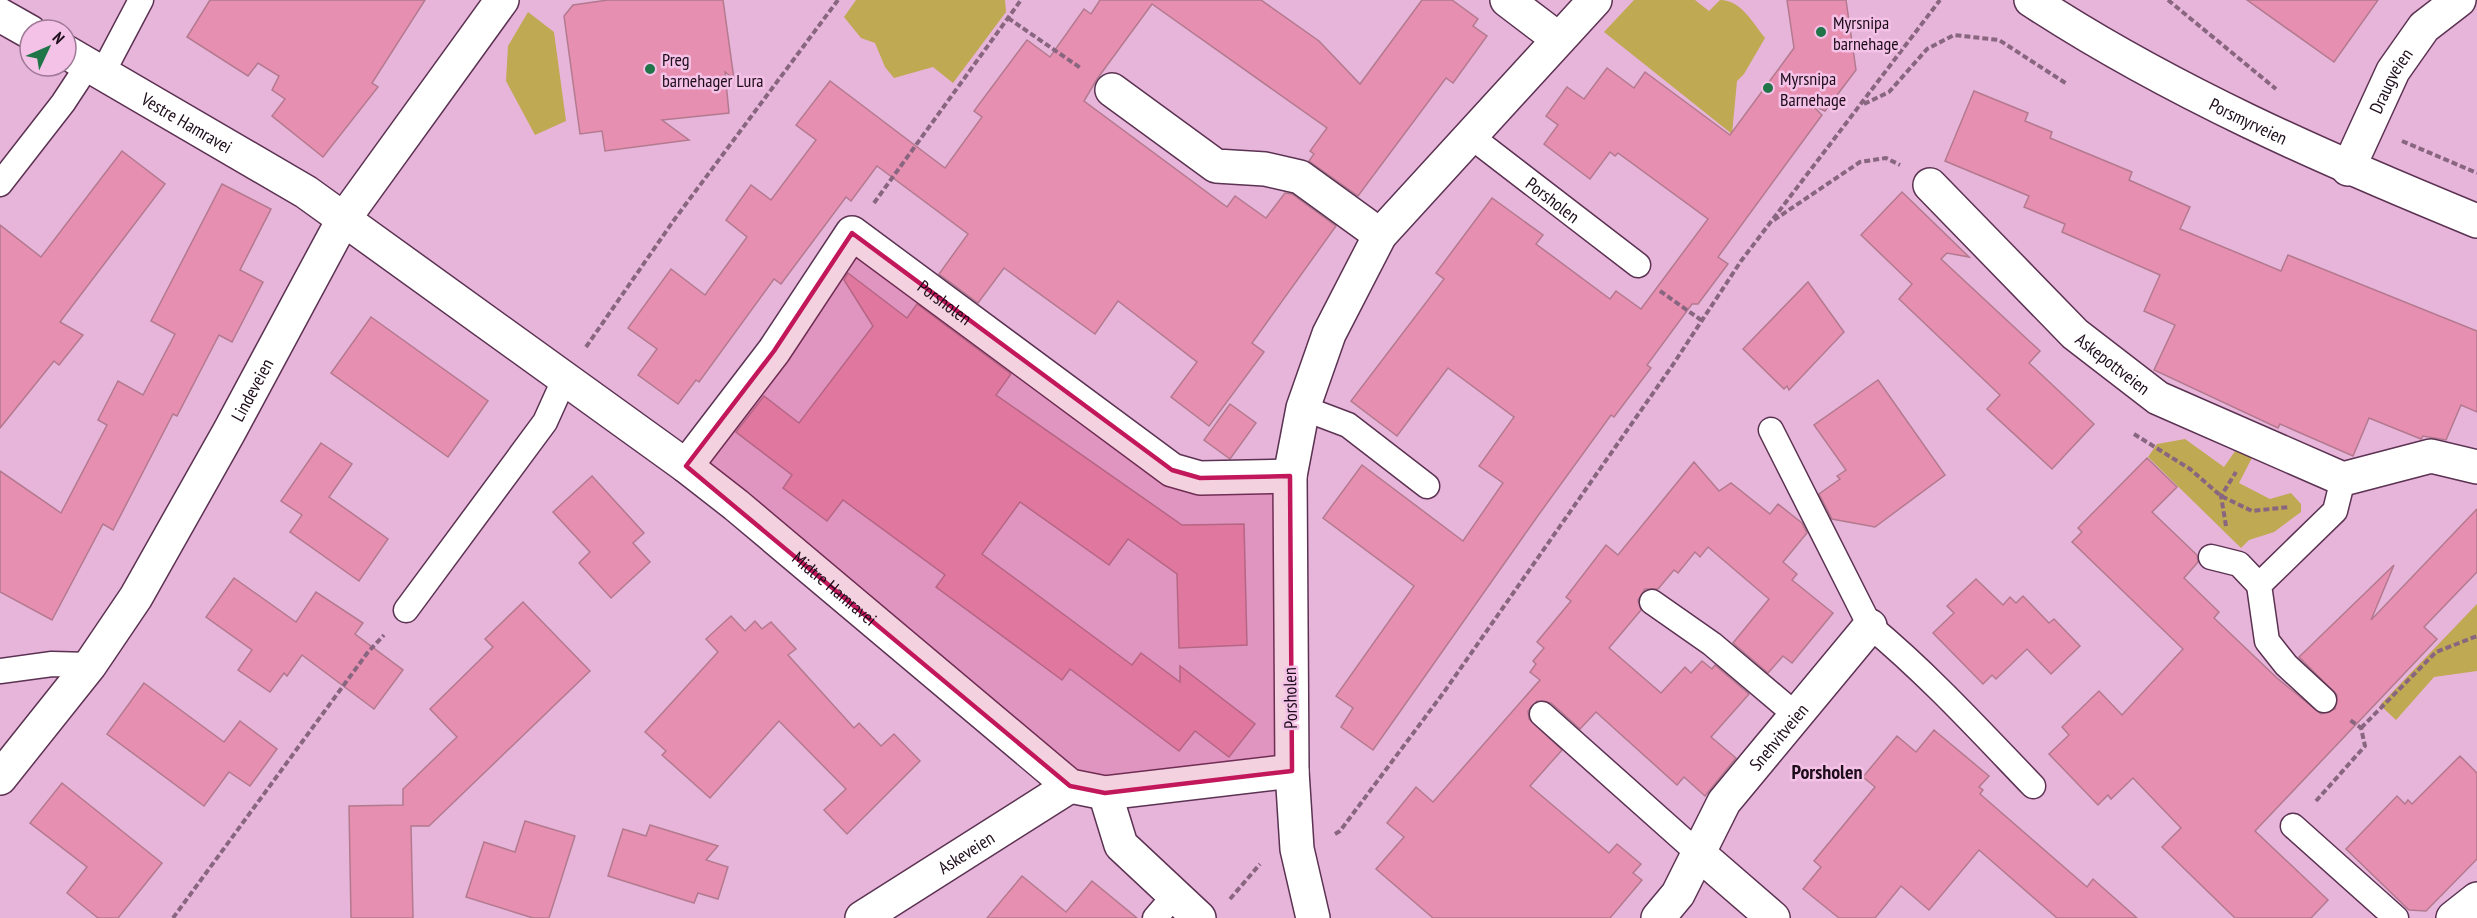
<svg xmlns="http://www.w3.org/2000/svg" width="2477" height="918" font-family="'PT Sans Narrow',sans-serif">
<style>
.green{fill:#bfa952}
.building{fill:#e78fb1;stroke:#b37a8f;stroke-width:1.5}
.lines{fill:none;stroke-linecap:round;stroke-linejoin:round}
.service-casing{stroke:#5b3252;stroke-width:27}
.minor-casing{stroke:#5b3252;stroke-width:36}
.path{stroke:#896680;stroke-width:4;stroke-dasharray:6 3;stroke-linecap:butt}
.service{stroke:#fff;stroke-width:24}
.minor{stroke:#fff;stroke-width:33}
.marked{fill:#c2185b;fill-opacity:0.2;stroke:#c2185b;stroke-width:4.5;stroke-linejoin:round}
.poi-dot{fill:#1f7548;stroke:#f4c2e7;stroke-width:2}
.labels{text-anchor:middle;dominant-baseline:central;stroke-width:5;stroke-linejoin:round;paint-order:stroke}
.poi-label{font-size:18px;fill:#1d0c1a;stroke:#f4c2e7;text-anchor:start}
.street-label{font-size:18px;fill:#1d0c1a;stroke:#f4c2e7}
.neighbourhood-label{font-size:20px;font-weight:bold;fill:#1d0c1a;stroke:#f4c2e7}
</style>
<rect width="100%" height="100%" fill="#e7b5da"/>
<g class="green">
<path d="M856,0H1005L1006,12L953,83L933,67L894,78L885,67L875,43L861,38L844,17Z"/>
<path d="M1634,0H1695L1709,11L1720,0C1741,0 1753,23 1765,38L1744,74L1737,81L1732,134L1604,32Z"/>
<path d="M528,12L554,32L566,121L535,135L506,81L508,46Z"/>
<path d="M2185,439L2224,467L2240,444L2256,450L2239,483L2270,499L2291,493L2301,504V512L2274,532L2249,540L2241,548L2148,457L2157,444Z"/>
<path d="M2477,604V671L2434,677L2396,720L2380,705Z"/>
</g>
<g class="building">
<path d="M210,0H425L372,83L378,87L323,157L272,116L285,99L272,90L279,76L258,63L248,76L187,37Z"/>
<path d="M608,0H723L734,79L725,72L729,113L662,120L689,140L605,151L602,131L580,134L564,16L573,5Z"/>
<path d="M1100,0H1261L1319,41L1360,84L1422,0H1452L1478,19L1473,26L1487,36L1453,83L1446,78L1358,196L1309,161L1314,154L1310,151L1327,128L1152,4L1097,79L1084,101L1227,207L1235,196L1266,218L1285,193L1292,194L1336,226L1252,343L1264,352L1209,426L1171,397L1197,362L1118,301L1095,334L1004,268L978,303L939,274L968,234L877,166L851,201L846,197L781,284L774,279L699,382L696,380L678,404L638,375L657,349L628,328L671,269L705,295L747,237L726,220L751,185L771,200L816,140L796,125L830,81L945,168L982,117L974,111L1027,40L1050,57L1084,9L1091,14Z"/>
<path d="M1787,0H1846L1856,70L1825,111L1812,105L1822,115L1718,257L1728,264L1698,304H1692L1647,365L1651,368L1614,417L1611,415L1537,517L1373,750L1341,727L1353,708L1336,696L1414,586L1323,518L1362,465L1463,541L1503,483L1479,466L1514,417L1448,368L1397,436L1351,401L1444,279L1436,273L1492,198L1543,235L1536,244L1610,299L1616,291L1641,309L1708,219L1618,153L1615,156L1610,152L1590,179L1544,144L1558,125L1546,116L1567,87L1584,99L1607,68L1634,88L1645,72L1730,135L1794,48Z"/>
<path d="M2247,0H2378L2334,62Z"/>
<path d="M1974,91L2028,113L2025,121L2052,132L2050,138L2132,172L2129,180L2190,207L2180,229L2281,271L2288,255L2477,331V412L2461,405L2446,440L2423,436L2421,439L2369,418L2353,456L2280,424L2278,428L2154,370L2175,325L2144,311L2160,275L2062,232L2065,224L2024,207L2029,196L1945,161Z"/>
<path d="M122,151L165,184L60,322L83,335L59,365L54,361L0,428V225L41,257Z"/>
<path d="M222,184L271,209L240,270L263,282L232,342L219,335L177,416L173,414L113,530L103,524L52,620L0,592V471L61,513L107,425L98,420L118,381L143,395L175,334L151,321Z"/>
<path d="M1902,192L1969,257L1947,253L1941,259L2040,351L2029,363L2094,424L2052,469L1987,409L2000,395L1899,299L1912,284L1861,235Z"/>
<path d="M848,273L907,318L917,304L1011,374L996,395L1182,525L1244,524L1247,645L1179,648L1177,574L1128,539L1109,565L1020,502L982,554L1132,665L1141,653L1180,682V666L1255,724L1229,757L1195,731L1179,751L1070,669L1062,680L936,587L945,575L843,500L827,521L783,488L792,475L736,432L764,396L799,423L873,326L844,280Z"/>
<path d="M1808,282L1844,332L1789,390L1787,386L1784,389L1743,349Z"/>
<path d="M371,317L488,401L448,457L331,373Z"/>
<path d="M1878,380L1945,475L1875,527L1832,519L1819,494L1840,479L1837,476L1846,470L1814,425Z"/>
<path d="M1230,404L1256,423L1230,459L1204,440Z"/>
<path d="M321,443L352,464L329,497L388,539L359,581L290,532L302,515L281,501Z"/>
<path d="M2147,458L2177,487L2152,512L2197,555L2198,562L2184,578L2219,612L2214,618L2277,678L2321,714L2335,709L2337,695L2299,657L2394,565L2371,620L2477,509V572L2424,627L2437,639L2255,831L2328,900L2311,918H2235L2162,847L2181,828L2133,778L2111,799L2108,795L2098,805L2049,754L2069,735L2062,727L2099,691L2122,715L2183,649L2072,542L2082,532L2078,528Z"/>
<path d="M1694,462L1719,491L1731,483L1770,514L1778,504L1802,523L1807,533L1783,562L1797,574L1792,580L1833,613L1792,663L1783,656L1768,673L1733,643L1769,599L1708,547L1700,557L1695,552L1678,573L1674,570L1658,589H1645L1638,600L1641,610L1609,648L1661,693L1685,667L1691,673L1702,661L1712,669L1715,665L1749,694L1711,737L1736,758L1705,796L1684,777L1677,785L1596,712L1580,729L1551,703L1537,701L1528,711L1529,719L1562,750L1530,786L1609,853L1617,844L1641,864L1633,873L1642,880L1610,918H1433L1376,869L1404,837L1387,823L1416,787L1433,802L1540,680L1530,672L1536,664L1533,661L1544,648L1537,642L1571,601L1566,597L1606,545L1618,555Z"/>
<path d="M592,476L644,533L633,543L650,562L611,598L579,563L590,552L553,512Z"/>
<path d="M234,578L296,622L316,592L363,623L355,634L403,670L374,709L302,655L287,676L284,673L270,692L238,670L252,650L206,617Z"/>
<path d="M1976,579L2003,605L2010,597L2016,603L2023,596L2049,623L2054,619L2080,646L2051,674L2027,649L1996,679L1992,675L1983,684L1933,633L1954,613L1947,606Z"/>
<path d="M523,602L590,671L429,826H411L413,918H351L349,806L403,805V789L457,737L430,709L493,647L485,639Z"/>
<path d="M731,616L745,631L755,621L762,629L771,622L796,649L788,655L854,728L859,723L881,746L894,734L920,761L847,834L824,810L846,789L779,721L710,798L662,755L666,751L645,732L718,652L706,639Z"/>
<path d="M144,683L224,742L240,721L277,749L250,786L229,772L204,806L107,734Z"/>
<path d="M1934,730L1989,776L1979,787L1983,790L1980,794L2087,887L2093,879L2137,918H2057L1979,850L1929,910L1901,886L1875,918H1839L1803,889L1821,867L1814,861L1875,787L1863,777L1897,736L1916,752Z"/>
<path d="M2460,756L2477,773V859L2426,911L2409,910L2346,849L2397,796L2405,804L2408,800L2412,804Z"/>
<path d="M62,783L162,863L118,918H98L67,893L87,867L30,823Z"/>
<path d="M525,821L575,836L549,918H533L466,897L484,842L515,852Z"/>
<path d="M650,825L718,846L706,860L728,867L718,899L698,893L694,903L608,876L623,829L646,836Z"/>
<path d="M1022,876L1066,912L1092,881L1137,918H987Z"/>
</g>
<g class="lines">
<defs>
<g id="service">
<path d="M103,72L141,0"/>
<path id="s1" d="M1469,135L1638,265"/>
<path d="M0,184L63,103L88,65"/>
<path d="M1303,408L1348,425L1427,486"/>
<path d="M1771,430L1870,626C1929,675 1980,731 2033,786"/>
<path d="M2211,557L2239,564L2259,585"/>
<path d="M1652,602L1712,644L1796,715"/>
<path d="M406,610L545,422L564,380"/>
<path d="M0,671L52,664L90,665"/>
<path d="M2324,700L2286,665L2267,641L2259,585L2335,511L2343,479"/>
<path d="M1542,714L1698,853"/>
<path d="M2293,826L2396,918"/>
<path d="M1155,918L1175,895"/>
</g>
<g id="minor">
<path d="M1507,0L1557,38"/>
<path id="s2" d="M2031,0C2170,91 2323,158 2477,221"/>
<path d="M0,15L30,32"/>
<path id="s3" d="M66,52L306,192L686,466L736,505L1070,786L1105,793L1292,771"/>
<path d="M1112,90L1216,166L1265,169L1300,177L1380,235"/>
<path id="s4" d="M2348,169L2393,71L2424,27L2459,0"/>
<path id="s5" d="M1930,185L2075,334L2158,398L2343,479L2431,456L2477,467"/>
<path id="s6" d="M686,466L774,351L852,233L1172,470L1200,478L1290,476"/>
<path id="s7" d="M0,778L90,665L136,597L229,432L343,220L502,0"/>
<path d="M1105,793L1121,845L1199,918"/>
<path d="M1698,853L1773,918"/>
<path id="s8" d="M862,918L1070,786"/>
<path d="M1313,918L1297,849L1292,771L1290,476L1303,408L1329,334L1380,235L1595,0"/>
<path id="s9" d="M1658,918L1678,894L1724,802L1870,626"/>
<path d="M2453,918L2477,899"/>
</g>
</defs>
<use href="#service" class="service-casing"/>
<use href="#minor" class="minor-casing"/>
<g class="path">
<path d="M2168,0L2276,89"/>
<path d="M1008,18L1082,69"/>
<path d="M1864,104L1889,92L1927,49L1954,35L1999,40L2067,84"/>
<path d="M2402,141L2477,173"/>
<path d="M874,203L1021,0"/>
<path d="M1774,220L1860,162L1886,158L1900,165"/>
<path d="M1660,291L1701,320"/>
<path d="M586,347L674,220L838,0"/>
<path d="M2134,434L2190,469L2221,496L2252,511L2289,507"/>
<path d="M2226,526L2221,496L2236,472"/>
<path d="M2361,728L2436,652L2477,636"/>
<path d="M2316,801L2365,746L2361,728L2350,720"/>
<path d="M1335,834L1340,831L1444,692L1672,366L1741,261L1940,0"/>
<path d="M1230,899L1260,864"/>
<path d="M173,918L368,652L384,635"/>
</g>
<use href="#service" class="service"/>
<use href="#minor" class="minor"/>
</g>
<path class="marked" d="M852,233L1172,470L1200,478L1290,476L1292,771L1105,793L1070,786L686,466L774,351Z"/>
<g class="poi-dot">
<circle cx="1821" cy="32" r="6"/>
<circle cx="650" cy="69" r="6"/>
<circle cx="1768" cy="88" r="6"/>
</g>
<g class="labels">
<g class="poi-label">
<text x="1833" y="22">Myrsnipa<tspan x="1833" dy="21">barnehage</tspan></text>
<text x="662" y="59">Preg<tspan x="662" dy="21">barnehager Lura</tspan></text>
<text x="1780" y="78">Myrsnipa<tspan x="1780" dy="21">Barnehage</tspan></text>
</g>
<g class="street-label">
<text stroke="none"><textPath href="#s4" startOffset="98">Draugveien</textPath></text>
<text stroke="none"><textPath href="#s3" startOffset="140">Vestre Hamravei</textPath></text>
<text stroke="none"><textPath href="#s2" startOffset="249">Porsmyrveien</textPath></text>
<text stroke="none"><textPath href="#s1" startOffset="106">Porsholen</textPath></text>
<text stroke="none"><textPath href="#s6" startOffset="402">Porsholen</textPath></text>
<text stroke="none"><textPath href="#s5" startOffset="256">Askepottveien</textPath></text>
<text stroke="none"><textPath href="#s7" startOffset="464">Lindeveien</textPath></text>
<text stroke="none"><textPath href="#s3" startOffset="939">Midtre Hamravei</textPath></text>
<text transform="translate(1290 698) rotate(-91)">Porsholen</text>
<text stroke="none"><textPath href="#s9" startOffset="219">Snehvitveien</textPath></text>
<text stroke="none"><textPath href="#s8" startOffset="123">Askeveien</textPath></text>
</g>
<g class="neighbourhood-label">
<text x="1827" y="772">Porsholen</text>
</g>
</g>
<g transform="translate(48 48) rotate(46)"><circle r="28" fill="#f4c2e7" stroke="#9e7995" stroke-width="1.5"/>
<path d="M0-4.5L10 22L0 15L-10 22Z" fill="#1f7548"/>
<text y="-9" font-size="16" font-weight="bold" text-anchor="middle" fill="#1d0c1a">N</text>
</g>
</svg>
